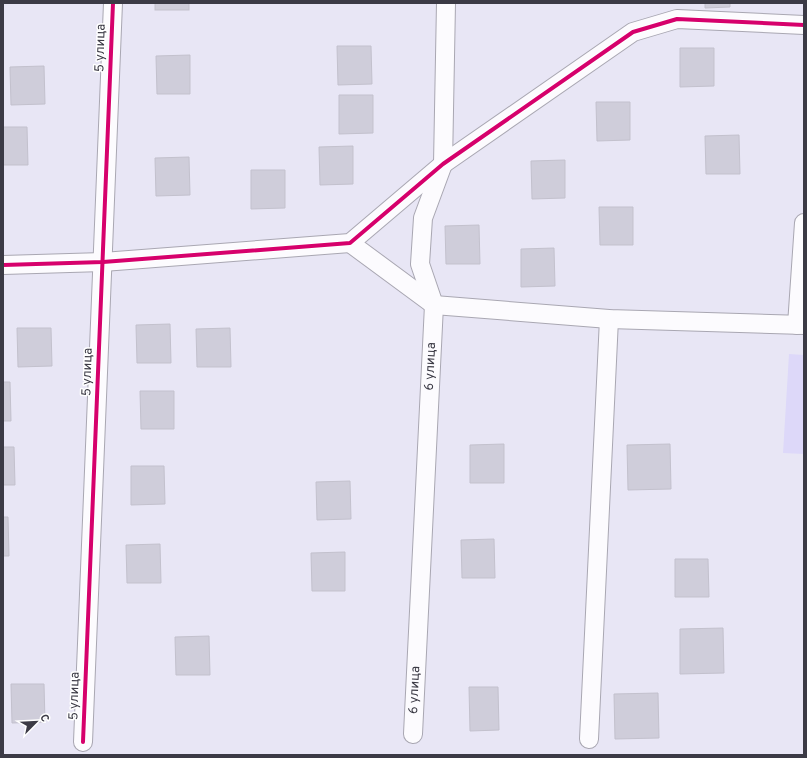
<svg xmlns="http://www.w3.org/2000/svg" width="807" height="758" font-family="Overpass,sans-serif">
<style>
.green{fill:#ddd8f9}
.building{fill:#cfcdda;stroke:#c3c1cd}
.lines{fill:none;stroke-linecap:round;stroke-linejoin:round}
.minor-casing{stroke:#a9a7b2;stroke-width:20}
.minor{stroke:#fcfbfe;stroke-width:18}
.cycleway-casing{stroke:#fff;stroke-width:6}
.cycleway{stroke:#d6006c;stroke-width:4}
.labels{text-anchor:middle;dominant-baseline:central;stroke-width:3;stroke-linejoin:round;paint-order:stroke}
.street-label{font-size:13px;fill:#3b3a45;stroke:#fff}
</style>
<rect width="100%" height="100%" fill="#e8e6f5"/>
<path class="green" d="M789,354L804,355V454L783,453Z"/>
<g class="building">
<rect x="155" y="3" width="34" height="7"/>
<path d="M705,3H730V7L705,8Z"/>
<path d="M337,46H371L372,84L338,85Z"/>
<path d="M680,48H714V86L680,87Z"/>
<path d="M190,55V94H157L156,56Z"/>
<path d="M44,66L45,104L11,105L10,67Z"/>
<path d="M339,95H373V133L339,134Z"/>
<path d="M596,102H630V140L597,141Z"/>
<path d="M3,127H27L28,165H3Z"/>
<path d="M739,135L740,174H706L705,136Z"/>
<path d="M353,146V184L320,185L319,147Z"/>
<path d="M189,157L190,195L156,196L155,158Z"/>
<path d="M565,160V198L532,199L531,161Z"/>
<path d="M251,170H285V208L251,209Z"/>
<path d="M599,207H633V245H600Z"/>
<path d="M479,225L480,264H446L445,226Z"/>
<path d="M554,248L555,286L521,287V249Z"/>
<path d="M170,324L171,363H137L136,325Z"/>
<path d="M17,328H51L52,366L18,367Z"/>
<path d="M230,328L231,367H197L196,329Z"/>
<path d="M3,382H10L11,421H3Z"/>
<path d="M140,391H174V429H141Z"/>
<path d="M504,444V483H470V445Z"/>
<path d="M670,444L671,489L628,490L627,445Z"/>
<path d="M3,447H14L15,485H3Z"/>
<path d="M131,466H164L165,504L131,505Z"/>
<path d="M350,481L351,519L317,520L316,482Z"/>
<path d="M3,517H8L9,556H3Z"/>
<path d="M494,539L495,578H462L461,540Z"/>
<path d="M160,544L161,583H127L126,545Z"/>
<path d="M345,552V591H312L311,553Z"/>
<path d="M675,559H708L709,597H675Z"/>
<path d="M723,628L724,673L680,674V629Z"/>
<path d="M209,636L210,675H176L175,637Z"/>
<path d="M11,684H44L45,722L12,723Z"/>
<path d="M469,687H498L499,730L470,731Z"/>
<path d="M658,693L659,738L615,739L614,694Z"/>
</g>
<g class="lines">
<defs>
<g id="minor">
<path d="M350,243L434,305L609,319L804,325"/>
<path d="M3,265L103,262L350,243L443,164L633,32L677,19L804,25"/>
<path d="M797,325L804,223"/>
<path id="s1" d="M413,734L434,305L420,264L423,218L443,164L446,3"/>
<path d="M589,739L609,319"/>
<path d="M83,742L113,3"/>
</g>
</defs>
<use href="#minor" class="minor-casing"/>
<use href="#minor" class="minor"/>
<defs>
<g id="cycleway">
<path d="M3,265L103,262L350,243L443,164L633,32L677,19L804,25"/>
<path d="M83,742L113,3"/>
</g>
</defs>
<use href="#cycleway" class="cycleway-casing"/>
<use href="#cycleway" class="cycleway"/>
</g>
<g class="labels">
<g class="street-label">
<text transform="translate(101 48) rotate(-88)">5 улица</text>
<text stroke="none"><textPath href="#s1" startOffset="368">6 улица</textPath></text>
<text transform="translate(88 372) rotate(-88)">5 улица</text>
<text stroke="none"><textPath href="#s1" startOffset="44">6 улица</textPath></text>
<text transform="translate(75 696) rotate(-88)">5 улица</text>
</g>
</g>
<rect width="807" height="758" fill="none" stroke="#3b3a45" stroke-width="8"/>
<g transform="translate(36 722) rotate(66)" stroke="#ffffff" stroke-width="3" paint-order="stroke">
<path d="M0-3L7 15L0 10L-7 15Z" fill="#3b3a45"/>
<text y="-6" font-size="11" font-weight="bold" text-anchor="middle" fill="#3b3a45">С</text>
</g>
</svg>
